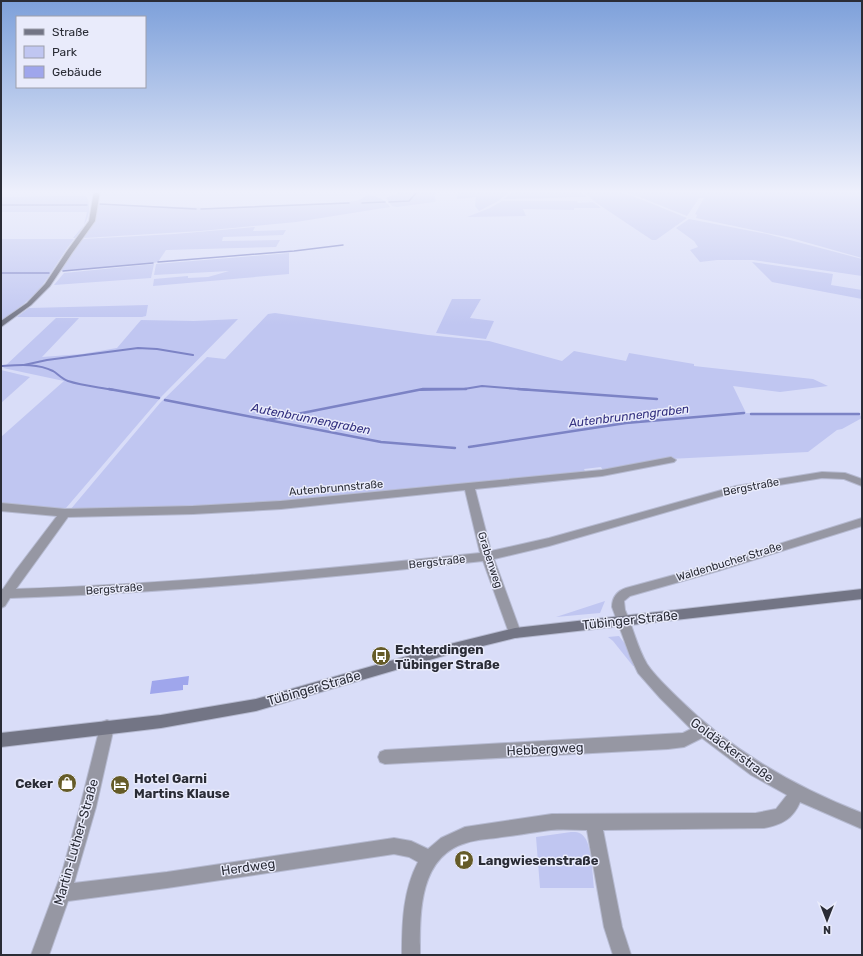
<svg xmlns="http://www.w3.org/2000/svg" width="863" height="956" font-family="Rubik,sans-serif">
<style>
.green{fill:#c0c6f1}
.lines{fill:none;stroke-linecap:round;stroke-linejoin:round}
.stream-far2{stroke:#7c83c5;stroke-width:1.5}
.stream-far1{stroke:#7c83c5;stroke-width:2}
.stream{stroke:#7c83c5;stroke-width:2.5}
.building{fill:#9fa6ec}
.street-casing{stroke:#b6bad1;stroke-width:2}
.secondary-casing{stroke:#b6bad1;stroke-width:2}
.street{fill:#9697a3;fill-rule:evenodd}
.secondary{fill:#737585;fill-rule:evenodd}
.labels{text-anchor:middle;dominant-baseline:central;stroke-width:3;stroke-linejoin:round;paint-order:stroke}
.street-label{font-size:11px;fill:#2a2c36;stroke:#e9ebfb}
.water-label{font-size:12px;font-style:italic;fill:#322f7f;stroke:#e9ebfb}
.near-street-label{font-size:13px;fill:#2a2c36;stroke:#e9ebfb}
.near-poi-label{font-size:13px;font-weight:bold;fill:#2a2c36;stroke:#e9ebfb;text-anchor:start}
</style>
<rect width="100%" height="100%" fill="#d9ddf8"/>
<g class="green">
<path d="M403,191H439L434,195L436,201L434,202L397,207L392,206L386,198Z"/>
<path d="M458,191H511L498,201L479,211L475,206L476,197L457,199Z"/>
<path d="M514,191H579L587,197L504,199Z"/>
<path d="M583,191H615L633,196L687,218L656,240H652L595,202Z"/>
<path d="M618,191H862V258L791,238L696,218L697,215L695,214L704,198H699L687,216L637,196Z"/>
<path d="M84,196L87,197C93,213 86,224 75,238H73L84,225L87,212H1V197Z"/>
<path d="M366,196C377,195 384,199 390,207L296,222L201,231L84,238L95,219L97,205L100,204L209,208L349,202L359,200Z"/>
<path d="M502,201H577L578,203L593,202L601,208H574V210L523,209L526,216L467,217L490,208Z"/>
<path d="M689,219L767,234L862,259V276L753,260H717L700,262L690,250L698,247L694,241L676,228Z"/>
<path d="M255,227L253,231L286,230L283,235L223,237L222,241L280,240L276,247L166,250L158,262L154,263L60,271C66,262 74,244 84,239L175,234Z"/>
<path d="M1,239H74C63,253 54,269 44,283C32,299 16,310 1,321Z"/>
<path d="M289,253V274L153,286L154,279L188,276V278L208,277L229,271L154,275L156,264Z"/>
<path d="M752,262L833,274L831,285L862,290V299L772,282Z"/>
<path d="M154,264L151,278L54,285L64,273Z"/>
<path d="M452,299H481L470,318L494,321L486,339L436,333Z"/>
<path d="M148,305L146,316L142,317H17L29,308Z"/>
<path d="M275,313L428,335L489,341L562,361L574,351L626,361L629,353L694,364V366L813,379L828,386L780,392L733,386L746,413H859L862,418L842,429L837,430L808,452L669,459L603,471L601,467L584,469L586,473L331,498L148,509L70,510L160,403L207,357L225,359L268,314Z"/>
<path d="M56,318H79L42,357L82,354L117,348L141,320L194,321L238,319L162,396L66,508L62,510L1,504V437L64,381L3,368Z"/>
<path d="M1,370L30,377L1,403Z"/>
<path d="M605,601L600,613L556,617Z"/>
<path d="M619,636L629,649L635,666H633L613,641L608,637Z"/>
<path d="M571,832C577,832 581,832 585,838C591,845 593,877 594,888H540L536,837Z"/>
</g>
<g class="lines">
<g class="stream-far2">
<path d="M389,202L409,201L418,191"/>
<path d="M362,203L385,202"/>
<path d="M100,204L196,209"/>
<path d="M1,205H87"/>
<path d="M201,209L349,203"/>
<path d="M158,262L294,251L343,245"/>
<path d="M63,271L153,263"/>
<path d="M1,273H49"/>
</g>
<g class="stream-far1">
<path d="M24,365L47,360L138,348L157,349L193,355"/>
<path d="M1,366C18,365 37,363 53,371C58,374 62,379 68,381C83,386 99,387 114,390"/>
<path d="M420,390L464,389L482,386L531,390"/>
</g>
<g class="stream">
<path d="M109,389L159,398"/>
<path d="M518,389L657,399"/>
<path d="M165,400L381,442L455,448"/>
<path d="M751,414H859"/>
<path d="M267,420L423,389H466"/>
<path d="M469,447L626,423L744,413"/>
</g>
</g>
<path class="building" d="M189,676L188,685H183V690L150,694L152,681Z"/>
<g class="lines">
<defs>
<g id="street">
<path d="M671,457L676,460L674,462L602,476L475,489L491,551L549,538L736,486L822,472L845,473L862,479V486L844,479L822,478L736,492L549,546L494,559L521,633L519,637L515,638L511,637L509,633L483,561C326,578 168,593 10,598L5,606L1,608V589H3L16,570L57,516L1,511V503L65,509L193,506L281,501L602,470ZM465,490L480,553C326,569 171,584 16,589L68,517L193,514L281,509Z"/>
<path d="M862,518V526L718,571L630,596L624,601L625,610C633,627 637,647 647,664C655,676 667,687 677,697C730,750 793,786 862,813V829L800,802C793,819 781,825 764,828L603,830L622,927L631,955H613L604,927L587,830C575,830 563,829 551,830C535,832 519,835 502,837C491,839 478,839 466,843C418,857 420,915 420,955H402C402,922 403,891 418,862L409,857L394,854L167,888L68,901L49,955H31L63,869L80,807L100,727L102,722L107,720L112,722L114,727L96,807L74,883L167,872L394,838L411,841L428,849L441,838L465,827L552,814L756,813L776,809L787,795L751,775L702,738L684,747L668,749L385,764L380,762L378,757L380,752L385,750L683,733L691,729L660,698L638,673L630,656L612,607C612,598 617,591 626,588L718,563Z"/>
</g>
<g id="secondary">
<path d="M94,191H100L95,221L72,253L50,286L31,305L1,327V321L27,303L45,284L67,251L89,221Z"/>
<path d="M862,589V599L515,638L450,654L256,711L161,728L1,747V733L161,715L256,699L450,644L515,628Z"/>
</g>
</defs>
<use href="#street" class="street-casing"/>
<use href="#secondary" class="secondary-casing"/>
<use href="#street" class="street"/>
<use href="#secondary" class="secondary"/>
</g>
<linearGradient id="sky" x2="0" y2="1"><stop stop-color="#7da0da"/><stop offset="0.59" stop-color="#eef0fc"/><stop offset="1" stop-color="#eef0fc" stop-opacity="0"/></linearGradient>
<rect width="863" height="325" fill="url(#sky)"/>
<defs>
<symbol id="bus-disc" viewBox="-11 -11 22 22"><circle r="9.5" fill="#655b28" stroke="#e9ebfb"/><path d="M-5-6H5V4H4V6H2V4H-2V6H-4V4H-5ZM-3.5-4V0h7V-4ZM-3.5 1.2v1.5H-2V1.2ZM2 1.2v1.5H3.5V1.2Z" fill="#fff"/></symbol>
<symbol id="shop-disc" viewBox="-11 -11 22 22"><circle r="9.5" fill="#655b28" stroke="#e9ebfb"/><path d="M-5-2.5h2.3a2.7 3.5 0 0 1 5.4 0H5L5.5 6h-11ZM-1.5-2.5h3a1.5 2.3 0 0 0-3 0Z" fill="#fff"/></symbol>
<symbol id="hotel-disc" viewBox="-11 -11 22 22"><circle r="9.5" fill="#655b28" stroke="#e9ebfb"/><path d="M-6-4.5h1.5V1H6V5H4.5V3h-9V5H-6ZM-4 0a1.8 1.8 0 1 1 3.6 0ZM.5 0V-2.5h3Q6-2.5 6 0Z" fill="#fff"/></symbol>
<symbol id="parking-disc" viewBox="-11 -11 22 22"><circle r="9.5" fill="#655b28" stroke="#e9ebfb"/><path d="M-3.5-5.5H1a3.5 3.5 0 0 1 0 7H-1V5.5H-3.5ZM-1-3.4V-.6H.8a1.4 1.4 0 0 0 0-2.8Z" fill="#fff"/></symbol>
</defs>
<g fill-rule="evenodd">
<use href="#bus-disc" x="370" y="645" width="22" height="22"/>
<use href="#shop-disc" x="56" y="772" width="22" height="22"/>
<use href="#hotel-disc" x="109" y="774" width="22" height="22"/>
<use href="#parking-disc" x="453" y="849" width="22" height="22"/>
</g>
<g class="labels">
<g class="street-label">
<text transform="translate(751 487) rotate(-11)">Bergstraße</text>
<text transform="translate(336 488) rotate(-5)">Autenbrunnstraße</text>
<text transform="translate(490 560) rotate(72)">Grabenweg</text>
<text transform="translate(437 562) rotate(-6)">Bergstraße</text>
<text transform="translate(729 562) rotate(-17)">Waldenbucher Straße</text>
<text transform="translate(114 589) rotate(-4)">Bergstraße</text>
</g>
<g class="water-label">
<text transform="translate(629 416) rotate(-7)">Autenbrunnengraben</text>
<text transform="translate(311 419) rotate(11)">Autenbrunnengraben</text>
</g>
<g class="near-street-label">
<text transform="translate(630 620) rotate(-6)">Tübinger Straße</text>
<text transform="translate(314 688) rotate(-16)">Tübinger Straße</text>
<text transform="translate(545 749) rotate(-3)">Hebbergweg</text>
<text transform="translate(732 750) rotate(36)">Goldäckerstraße</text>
<text transform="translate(76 842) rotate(-74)">Martin-Luther-Straße</text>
<text transform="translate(248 867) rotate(-8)">Herdweg</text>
</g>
<g class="near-poi-label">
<text x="395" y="649">Echterdingen<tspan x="395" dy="15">Tübinger Straße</tspan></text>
<text x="134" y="778">Hotel Garni<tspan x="134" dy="15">Martins Klause</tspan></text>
<text x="53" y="783" text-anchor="end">Ceker</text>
<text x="478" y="860">Langwiesenstraße</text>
</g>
</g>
<rect width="863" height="956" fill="none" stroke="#2a2c36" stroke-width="4"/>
<rect x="16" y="16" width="130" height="72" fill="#e9ebfb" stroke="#9d9fac"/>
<rect x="24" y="29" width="20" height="6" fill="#737585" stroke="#9d9fac"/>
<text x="52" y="36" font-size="12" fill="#2a2c36">Straße</text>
<rect x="24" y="46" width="20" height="12" fill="#c0c6f1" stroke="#9d9fac"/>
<text x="52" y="56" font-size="12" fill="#2a2c36">Park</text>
<rect x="24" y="66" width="20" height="12" fill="#9fa6ec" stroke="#9d9fac"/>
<text x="52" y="76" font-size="12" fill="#2a2c36">Gebäude</text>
<g transform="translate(827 920) rotate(180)" stroke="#e9ebfb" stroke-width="3" paint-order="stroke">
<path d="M0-3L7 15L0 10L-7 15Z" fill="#2a2c36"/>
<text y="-6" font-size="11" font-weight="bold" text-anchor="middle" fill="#2a2c36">N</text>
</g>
</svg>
